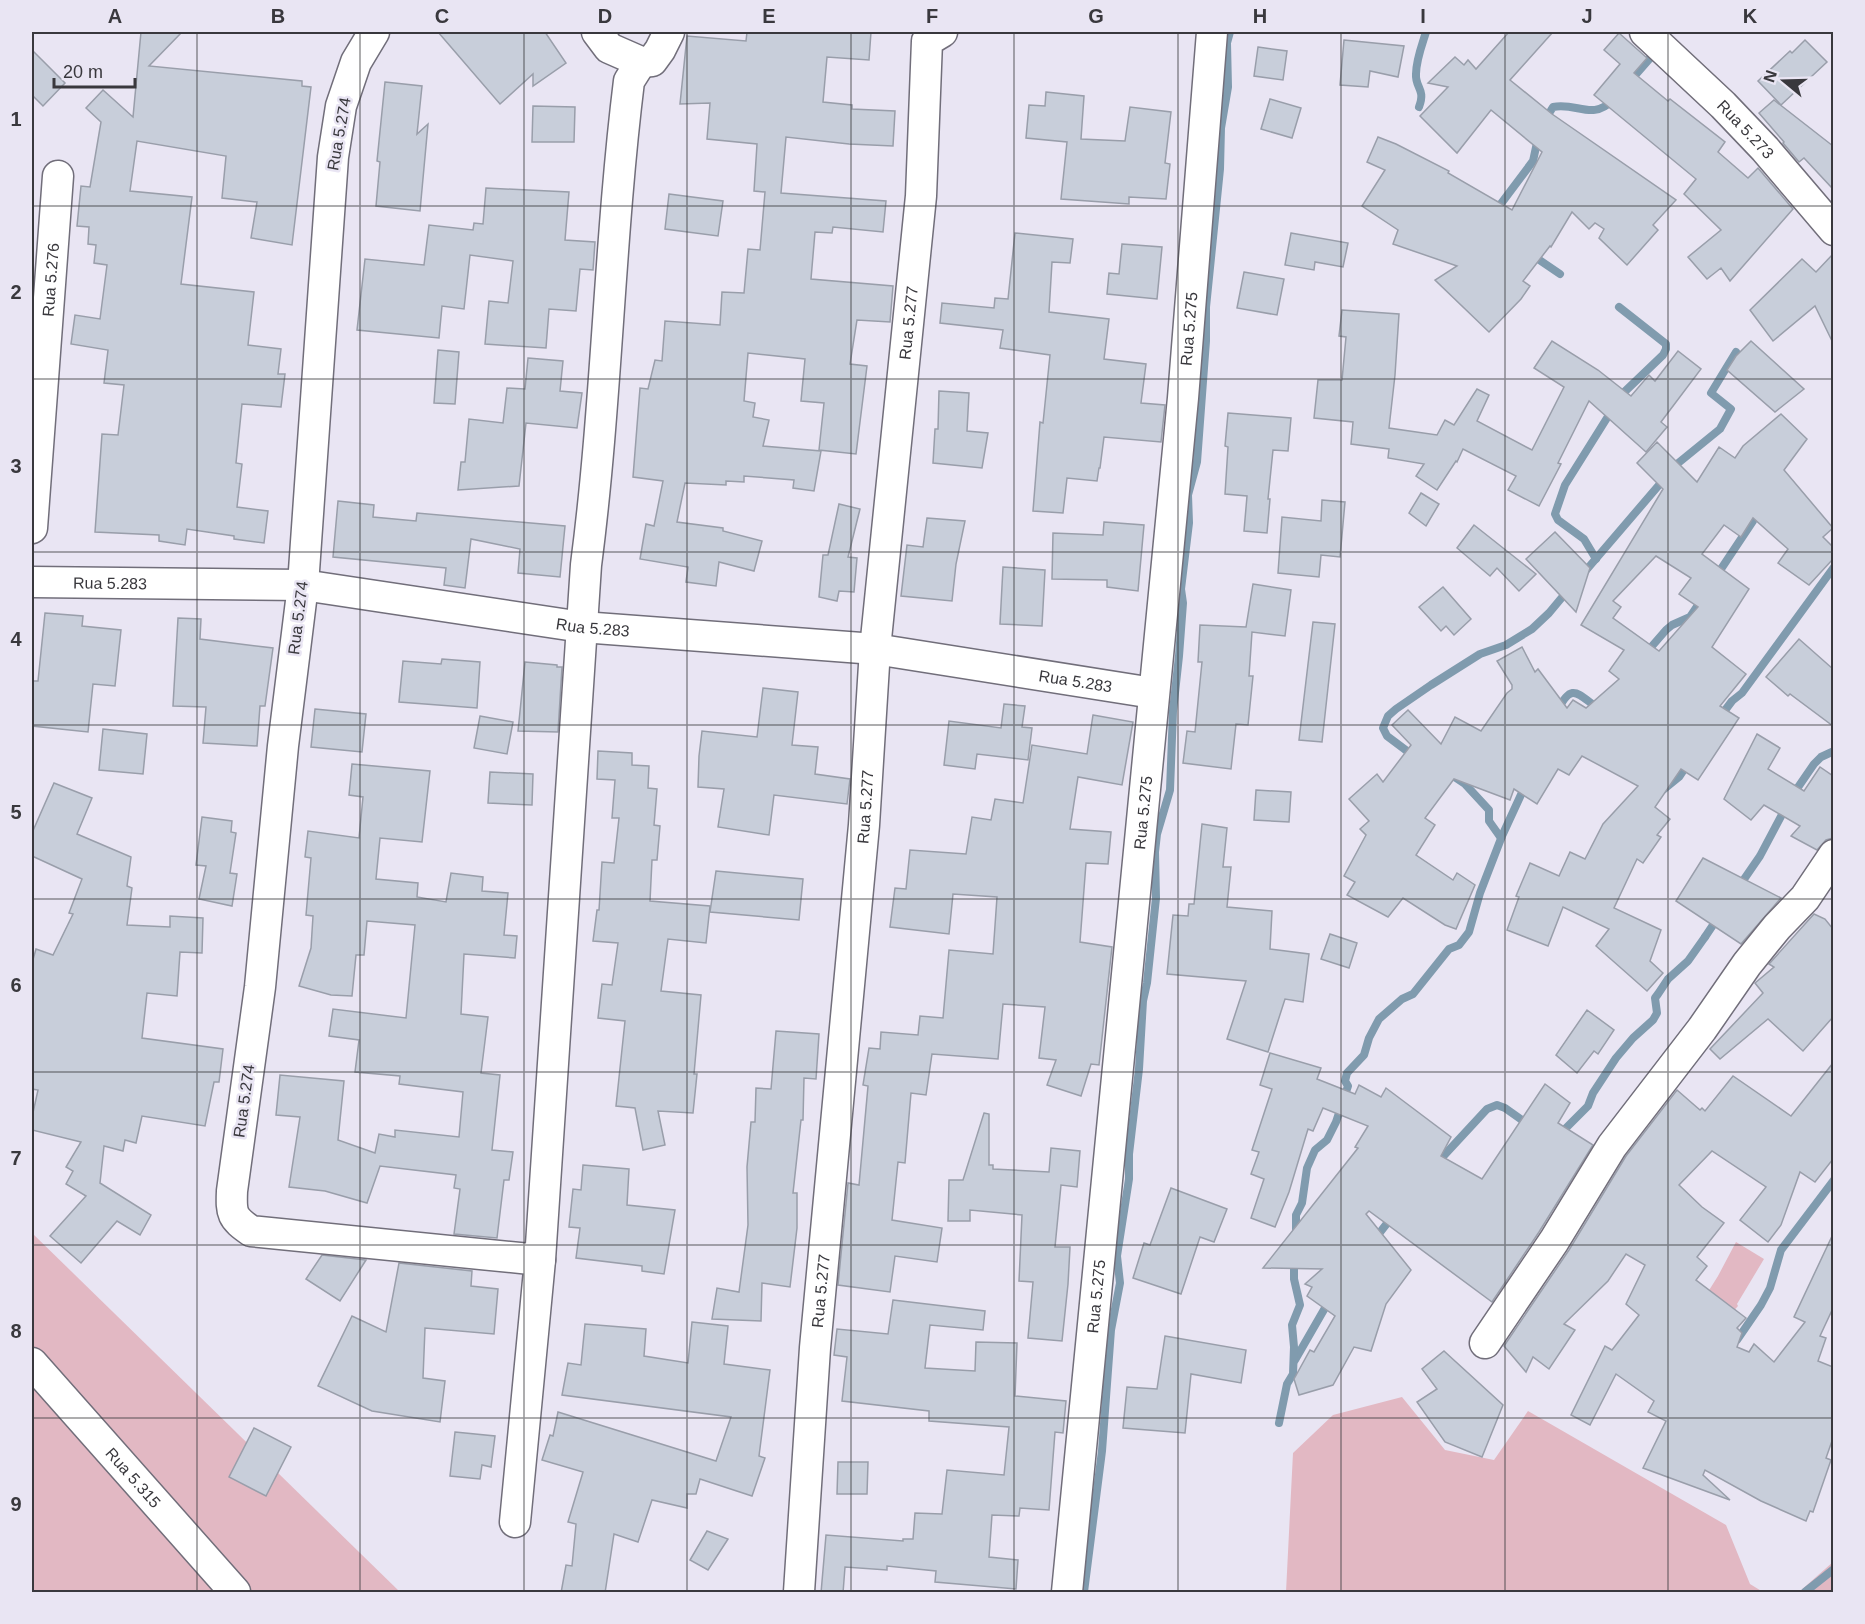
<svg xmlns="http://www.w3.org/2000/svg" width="1865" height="1624" font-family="Arial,sans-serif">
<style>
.green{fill:#e2b8c3}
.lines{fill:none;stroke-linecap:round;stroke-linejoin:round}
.stream{stroke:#809bae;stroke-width:8}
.building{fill:#c8ceda;stroke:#999eaa;stroke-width:1.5;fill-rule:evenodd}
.minor-casing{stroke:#716e7a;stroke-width:33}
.minor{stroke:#fff;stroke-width:30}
.grid{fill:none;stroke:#39383d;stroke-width:1.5;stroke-opacity:0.55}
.labels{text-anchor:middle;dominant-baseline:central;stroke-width:5;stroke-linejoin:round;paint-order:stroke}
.street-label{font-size:16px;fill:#39383d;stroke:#e9e5f3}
.neatline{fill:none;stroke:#39383d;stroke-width:2}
.grid-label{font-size:20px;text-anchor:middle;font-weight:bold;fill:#39383d}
</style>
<rect width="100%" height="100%" fill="#e9e5f3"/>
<g class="green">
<path d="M32,1233L400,1592H32Z"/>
<path d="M1736,1242L1764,1259L1737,1304L1738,1306L1720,1326L1696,1311L1718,1276Z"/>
<path d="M1402,1397L1445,1450L1494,1460L1528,1411L1726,1525L1750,1584L1763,1592H1286L1293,1453L1333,1415Z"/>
<path d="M1833,1562V1592H1799Z"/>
</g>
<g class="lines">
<g class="stream">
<path d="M1630,81L1651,57"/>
<path d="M1419,107C1426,89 1415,88 1416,74C1416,60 1422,45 1426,32"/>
<path d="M1545,120L1553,107C1577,102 1592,121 1613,100"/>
<path d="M1494,213L1533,161L1538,138"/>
<path d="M1532,255L1560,274"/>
<path d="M1618,398L1663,355L1666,349V344L1619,307"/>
<path d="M1596,559L1584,539L1558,520L1555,514L1565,485L1612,410"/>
<path d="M1582,575L1677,464L1720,429L1731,409L1711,393L1736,352"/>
<path d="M1715,578L1753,521"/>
<path d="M1646,653L1666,630L1672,625L1690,617L1702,599"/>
<path d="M1557,712C1572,680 1578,695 1599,709"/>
<path d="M1720,717L1732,701L1742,693L1834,567"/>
<path d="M1415,757L1387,736L1383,728L1388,716L1396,709L1431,685L1480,654L1506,645L1532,629L1549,613L1569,589"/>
<path d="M1453,776L1465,784L1489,810V821L1501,838"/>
<path d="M1663,790L1679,777L1689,762"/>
<path d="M1792,796L1814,764L1821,757L1834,751"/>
<path d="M1738,888L1760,856L1786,807"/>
<path d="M1705,937L1719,916"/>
<path d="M1558,1136L1588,1106L1593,1093L1616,1058L1633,1038L1653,1020L1657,1013L1655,998L1658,994L1668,979L1688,961L1705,937"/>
<path d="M1437,1163L1487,1109L1497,1105L1505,1108L1529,1125"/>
<path d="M1296,1238V1215L1302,1203L1307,1168L1315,1150L1327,1140L1336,1122L1348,1086L1345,1081L1347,1073L1364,1055L1369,1038L1379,1019L1402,999L1413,994L1449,949L1459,945L1469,932L1480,893L1502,836L1525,786"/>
<path d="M1374,1240L1392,1217"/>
<path d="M1737,1340L1761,1305L1770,1288L1781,1250L1834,1180"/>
<path d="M1295,1360L1329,1301"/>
<path d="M1279,1423L1287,1384L1293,1374L1294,1347L1292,1325L1300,1305L1294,1279V1260"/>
<path d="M1084,1592L1102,1451L1111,1330L1120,1283L1117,1256L1129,1179V1154L1139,1069L1143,1001L1147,983L1156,898L1155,852L1157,834L1170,790L1173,711L1179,656L1183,603L1181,589L1189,523L1188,495L1197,462L1206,341V307L1220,169L1221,128L1228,87L1227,43L1230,32"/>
<path d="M1805,1592L1834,1569"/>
</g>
</g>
<g class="building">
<path d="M141,32H182L149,66L302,81V86L311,87L292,245L251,238L257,202L222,198L226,156L137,141L130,191L192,197L181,284L254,292L248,345L281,349L278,374H285L281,407L242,404L236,463L242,464L237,507L268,511L264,543L234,539V536L187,529L185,545L159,541V535L95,532L102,434L118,435L124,385L104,383L108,350L71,344L75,315L100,319L107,265L94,263L96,245L88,244L89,227L77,226L81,186L90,187L101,122L86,108L103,90L133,117Z"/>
<path d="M438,32H545L566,63L533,86V74L500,104Z"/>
<path d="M747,32H871L869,60L827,57L823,102L852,105V109L895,111L893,146L849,144L786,137L781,193L886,201L883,232L833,227L832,233L815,232L811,279L893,286L890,322L857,320L850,364L867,366L856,454L819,450L824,403L801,401L805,359L748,353L744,401L755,403L753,417L769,420L763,446L821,451L814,491L793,488L794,480L744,476V482L726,481V485L685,483L677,522L723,528V531L762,541L754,571L719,562L716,586L686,582L688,567L640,559L646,524L654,526L663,481L633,477L640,388L648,389L655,360L662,361L665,321L720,325L722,292L744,293L748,249L760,250L765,192L754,191L757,144L707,139L710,103L680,104L687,36L746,41Z"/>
<path d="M1509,32H1553L1510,80L1552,114L1676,200L1653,225L1658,230L1627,265L1599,238L1604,229L1595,223L1589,229L1572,212L1551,247L1550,246L1523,281L1530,286L1521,299L1489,332L1435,280L1457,266L1393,244L1398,230L1362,206L1385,170L1367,162L1378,137L1396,144L1449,171L1448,173L1512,210L1542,152L1491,110L1457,153L1420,116L1448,87L1428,83L1455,57L1464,65L1468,60L1476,69Z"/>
<path d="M1619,33L1647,58L1634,73L1668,101L1670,99L1725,142L1718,152L1748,178L1758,168L1793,209L1730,281L1721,268L1707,279L1688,257L1721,230L1684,194L1696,179L1594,95L1620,64L1604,50Z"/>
<path d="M1344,40L1404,46L1398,77L1370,71L1368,87L1340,85Z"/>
<path d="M1805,40L1827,62L1781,105L1758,81L1790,51L1792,53Z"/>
<path d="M1258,47L1287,51L1283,80L1254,76Z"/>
<path d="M32,50L65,83L43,106L32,95Z"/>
<path d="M385,82L422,86L417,134L428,124L420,211L376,206L380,162L377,161Z"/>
<path d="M1046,92L1084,96L1081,139L1125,141L1130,107L1171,112L1165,163L1170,164L1166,199L1129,197V204L1061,199L1067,142L1026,138L1029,105L1045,106Z"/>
<path d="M1270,99L1301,108L1292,138L1261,129Z"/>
<path d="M1774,100L1833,146V189L1804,158L1799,162L1783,143L1784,142L1759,113Z"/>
<path d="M533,106L575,107L574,142H532Z"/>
<path d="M486,188L569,192L565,240L595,242L593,270L580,269L576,311L549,309L546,348L485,344L489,301L508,303L513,261L470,255L464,309L442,306L439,338L357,330L365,259L424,265L429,225L473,230L474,223L483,224Z"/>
<path d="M669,194L723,201L718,236L665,229Z"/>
<path d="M1015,233L1073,239L1070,263L1052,262L1049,312L1109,319L1104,359L1146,364L1141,403L1165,405L1161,442L1104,437L1100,468H1099L1097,481L1067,478L1063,513L1033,511L1040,422L1043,423L1050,355L1000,348L1003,330L940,323L942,303L994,308L995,298L1008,299Z"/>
<path d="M1291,233L1348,243L1343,267L1315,262L1314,270L1285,265Z"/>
<path d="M1122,244L1162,247L1157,299L1107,294L1109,273L1119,274Z"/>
<path d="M1833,254V343L1815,306L1773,341L1750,310L1802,259L1816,272Z"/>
<path d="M1244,272L1284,279L1277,315L1237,308Z"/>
<path d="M1342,310L1399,314L1395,375L1389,428L1437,435L1445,420L1454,425L1477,389L1489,395L1477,421L1532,450L1564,387L1534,368L1552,341L1598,370L1631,396L1649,375L1655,381L1678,351L1701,369L1661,422L1667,427L1646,452L1589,401L1558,463L1561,464L1539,506L1508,490L1516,476L1463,449L1457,462L1456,461L1437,490L1416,476L1424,464L1388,458L1389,449L1351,444L1353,422L1314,418L1318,380H1342L1346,337L1339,336Z"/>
<path d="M1751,341L1804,389L1775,412L1727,370L1736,356Z"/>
<path d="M438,350L459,352L455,404L434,403Z"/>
<path d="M528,358L563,361L560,391L582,393L577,428L526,423L519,486L458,490L461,462H465L469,419L503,423L507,388L525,389Z"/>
<path d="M939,391L969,393L967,431L988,433L982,468L933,463L935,429H938Z"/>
<path d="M1228,413L1291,418L1288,451L1273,450L1268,499H1270L1267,533L1244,531L1247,496L1225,494L1228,447L1225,446Z"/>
<path d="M1781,414L1807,439L1784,470L1833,528L1823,537L1833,547V559L1809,585L1778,563L1788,549L1753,518L1741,537L1724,525L1702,554L1749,589L1712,647L1746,674L1720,706L1739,718L1698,780L1681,769L1655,807L1670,819L1657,835L1661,837L1643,863L1637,859L1614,908L1661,930L1650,961L1663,973L1647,991L1596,946L1609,929L1563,907L1548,946L1507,930L1519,897L1516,896L1530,863L1559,876L1570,852L1585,859L1603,824L1638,786L1582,756L1569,775L1558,769L1537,804L1514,789L1510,800L1454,779L1425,818L1435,825L1416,855L1453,880L1457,873L1475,885L1456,929L1445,925L1403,898L1388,917L1347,895L1355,882L1344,876L1366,835L1360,829L1369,821L1349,799L1377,774L1383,782L1411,745L1392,725L1408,710L1441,744L1455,717L1481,731L1507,693L1512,689V685L1497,661L1522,647L1535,672L1538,669L1567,708L1573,700L1586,708L1619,679L1609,671L1624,650L1581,625L1663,489L1637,463L1657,442L1697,482L1719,447L1735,458L1743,446ZM1656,556L1691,578L1679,594L1698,607L1659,651L1613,618L1621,607L1613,601Z"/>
<path d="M1421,493L1439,504L1426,526L1409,513Z"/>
<path d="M1322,500L1345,502L1340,557L1321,555L1319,577L1278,573L1282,517L1321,521Z"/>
<path d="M338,501L374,505L373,517L416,521L417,513L565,526L560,577L518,573L520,549L471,539L465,588L444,585L446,568L333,557Z"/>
<path d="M839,504L860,509L848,557L857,558L854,592L839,591L837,601L819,597L823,555H828Z"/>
<path d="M927,518L965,521L956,564L952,601L901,596L907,545L923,547Z"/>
<path d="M1104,522L1144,525L1138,591L1107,587V580L1052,579L1053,533L1103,535Z"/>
<path d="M1474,525L1536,574L1519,591L1497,568L1490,576L1457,548Z"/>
<path d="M1555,532L1590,568L1576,612L1526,559Z"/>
<path d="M1003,567L1045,570L1042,626L1000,624Z"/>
<path d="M1253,584L1291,590L1285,636L1252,632L1249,676H1253L1248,725L1236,724L1231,769L1183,763L1187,731L1195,732L1202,662H1198L1200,625L1246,627Z"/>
<path d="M1443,587L1471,619L1454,635L1446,626L1441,631L1419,607Z"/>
<path d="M45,613L83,616L82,626L121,630L115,686L93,684L88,732L32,726V681H38Z"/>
<path d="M178,618L201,619L200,639L273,648L265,706H260L257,746L203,743L206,707L173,706Z"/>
<path d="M1313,622L1335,624L1322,742L1299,740Z"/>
<path d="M1799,639L1833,669V726L1790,694L1788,696L1766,677Z"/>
<path d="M442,659L480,662L477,708L399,702L403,661L441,664Z"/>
<path d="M525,662L557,665V667H562L558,732L518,731Z"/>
<path d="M763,688L798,692L792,745L818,747L815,774L850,779L847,804L774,795L769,835L718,827L724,789L698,787L699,756L702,731L757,737Z"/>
<path d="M1004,704L1025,706L1022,727L1032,728L1028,760L977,754L975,769L944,765L949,721L1001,728Z"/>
<path d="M315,709L366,714L362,752L311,747Z"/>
<path d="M1093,715L1133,722L1122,785L1078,777L1070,829L1111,832L1108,864L1086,863L1080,942L1112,947L1099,1065L1091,1064L1081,1096L1047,1085L1056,1060L1039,1058L1045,1007L1003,1004L998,1059L932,1054L926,1095L911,1093L905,1163L898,1162L892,1220L942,1228L937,1262L895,1256L890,1292L838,1285L848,1183L859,1185L868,1086L863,1085L869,1048L880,1049L881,1032L918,1035L920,1016L943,1018L949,950L993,954L997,897L953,894L949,934L890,927L895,888L906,889L910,850L966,854L972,817L991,820L995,799L1023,803L1032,745L1087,754Z"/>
<path d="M480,716L513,722L507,754L474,748Z"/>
<path d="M103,729L147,734L143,774L99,770Z"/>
<path d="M1757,734L1780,748L1768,769L1804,791L1820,767L1833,776V838L1826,840L1817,850L1791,836L1800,826L1764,805L1751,820L1724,799Z"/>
<path d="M598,751L632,753V765L649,766L648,788L657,789L654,825L660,826L657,860H652L650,901L710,906L706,943L668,939L661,991L701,995L694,1074H697L693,1113L658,1111L665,1145L643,1150L635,1108L616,1106L625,1021L598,1018L602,984L612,985L618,943L593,941L597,910H599L602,862L614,863L619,818H612L615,780L597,779Z"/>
<path d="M352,764L430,771L422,842L380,838L376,879L418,883L417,897L446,902L451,873L483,877L482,891L508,893L504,935L517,936L515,958L464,954L461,1014L488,1017L481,1073L500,1075L492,1150L513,1152L509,1180H504L497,1238L454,1234L460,1189L454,1188L456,1175L380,1166L367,1203L325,1191L289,1187L300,1117L276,1115L280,1075L344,1081L338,1140L375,1153L379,1134L395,1137V1130L459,1137L463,1092L399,1084L400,1076L355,1072L359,1040L329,1036L333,1009L406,1018L415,925L367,921L364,955H356L352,996L331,995L299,986L311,948L313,916L306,915L311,858L305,857L308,831L359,838L363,797L349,795Z"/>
<path d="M490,772L533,774L532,805L488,803Z"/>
<path d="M54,783L92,798L77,834L131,857L127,886L132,888L127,925L170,927V916L203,918L202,953L180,952L177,996L147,993L142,1038L223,1049L219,1082H214L205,1126L142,1116L136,1143L125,1140L123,1151L104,1146L100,1183L151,1215L140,1235L117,1221L81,1263L50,1236L86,1196L66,1184L73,1171L66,1167L81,1142L32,1130V1117L38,1090L32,1089V963L36,949L53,955L73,914L69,913L82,879L32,856V833Z"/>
<path d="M1256,790L1291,792L1289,822L1254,820Z"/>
<path d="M202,817L232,821L231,832L236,833L230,873L237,874L232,906L199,899L206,866L196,865Z"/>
<path d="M1202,824L1227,828L1223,867H1231L1227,907L1272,911L1270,949L1309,954L1303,1002L1285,999L1268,1052L1227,1039L1246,981L1167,974L1173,915L1188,916L1189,904H1194Z"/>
<path d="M1703,858L1781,898L1741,944L1676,901Z"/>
<path d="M716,871L803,879L799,920L710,912Z"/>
<path d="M1814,914L1825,919L1833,929V1017L1803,1051L1768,1019L1720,1059L1710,1049L1763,993L1755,983L1774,967L1769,964Z"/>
<path d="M1330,934L1357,943L1349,968L1321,959Z"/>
<path d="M1587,1010L1614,1030L1598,1054L1594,1051L1577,1073L1556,1055Z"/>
<path d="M776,1031L819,1034L816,1079L804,1078L803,1120H801L793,1193H797V1228L790,1287L762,1283L761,1321L712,1319L717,1288L739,1292L748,1225L747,1167L751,1122H755L756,1088L771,1089Z"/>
<path d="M1270,1053L1321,1068L1317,1079L1355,1094L1359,1085L1381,1097L1386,1088L1451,1137L1441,1156L1482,1179L1545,1084L1570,1103L1558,1123L1593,1145L1539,1232L1492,1302L1369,1211L1366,1214L1411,1270L1386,1304L1371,1351L1354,1347L1333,1385L1299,1395L1294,1379L1310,1350L1314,1352L1335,1316L1307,1296L1312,1287L1305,1284L1322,1269L1263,1268L1358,1148L1355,1147L1368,1126L1323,1108L1313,1131L1308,1129L1289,1192L1275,1227L1251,1218L1264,1179L1251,1174L1259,1152L1252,1150L1272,1089L1260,1085Z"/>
<path d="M1833,1063V1159L1815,1182L1800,1172L1781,1225L1768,1242L1740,1220L1766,1187L1712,1151L1679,1185L1702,1207L1724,1223L1697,1257L1707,1266L1696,1280L1746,1318L1737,1328L1742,1333L1737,1347L1749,1352L1754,1344L1774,1362L1805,1322L1794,1317L1833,1234V1308L1820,1336L1826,1338L1818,1361L1833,1367V1438L1826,1458L1831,1460L1813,1512L1810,1511L1806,1521L1761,1501L1705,1470L1703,1475L1730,1500L1643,1468L1666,1421L1648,1412L1654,1401L1616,1374L1590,1425L1571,1415L1605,1346L1612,1350L1639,1315L1626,1304L1645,1265L1626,1254L1608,1281L1564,1324L1575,1330L1549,1369L1533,1357L1526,1372L1504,1346L1569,1250L1626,1156L1677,1090L1700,1110L1702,1108L1705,1111L1733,1076L1791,1116Z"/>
<path d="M984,1113L989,1114V1165H993V1169L1049,1172L1051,1148L1080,1151L1077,1187L1061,1185L1055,1247H1070L1068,1284L1062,1341L1028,1338L1033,1282L1019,1281L1022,1215L970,1210V1221H948L949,1180H963Z"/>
<path d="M583,1165L629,1169L627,1205L675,1210L664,1274L642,1271V1266L576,1258L580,1228L569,1227L573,1189L581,1190Z"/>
<path d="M1171,1188L1227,1209L1214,1242L1200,1237L1181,1294L1133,1278L1144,1243L1150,1245Z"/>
<path d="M322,1255L366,1260L340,1301L306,1279Z"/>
<path d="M399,1263L472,1271L471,1286L498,1289L494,1334L425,1328L423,1378L445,1381L440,1422L372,1411L318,1386L352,1316L386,1332Z"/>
<path d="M893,1300L985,1311L983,1330L930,1325L925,1368L975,1371L976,1342L1017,1343L1015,1396L1066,1401L1063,1433L1055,1432L1049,1510L1020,1508L1019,1516L992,1515L989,1557L1018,1560L1016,1589L935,1582L936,1571L887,1566V1570L845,1567L843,1593H821L826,1535L903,1541V1539H913L915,1513L942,1514L947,1470L1004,1475L1009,1427L929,1421V1411L842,1401L847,1357L834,1355L837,1329L888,1334Z"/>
<path d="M692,1322L728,1326L724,1364L770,1370L759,1456L765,1458L752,1496L700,1479L696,1494H687V1508L652,1500L638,1542L614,1534L605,1593H561L566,1565L572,1566L576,1524L568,1522L583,1472L542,1460L550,1435L553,1436L558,1412L716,1461L731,1417L562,1395L568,1363L581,1365L585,1324L646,1329L644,1356L688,1363Z"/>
<path d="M1165,1336L1246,1350L1241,1383L1191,1374L1185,1433L1123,1428L1127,1387L1157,1389Z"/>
<path d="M1444,1351L1503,1405L1482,1457L1445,1442L1417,1402L1437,1389L1422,1369Z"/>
<path d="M254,1428L291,1447L266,1496L229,1477Z"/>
<path d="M455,1432L495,1436L491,1467L482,1465L480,1479L450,1476Z"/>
<path d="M838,1462H868L867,1494H837Z"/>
<path d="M707,1531L728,1539L708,1570L690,1560Z"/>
</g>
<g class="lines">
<defs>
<g id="minor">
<path d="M374,32L356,62L341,106L333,157L303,585L283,746L260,987L232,1191C231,1214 232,1218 251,1231L540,1260"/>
<path d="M597,32L609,48L641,62L652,61L660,50L669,32"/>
<path id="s1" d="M1645,32L1723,105L1765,149L1834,230"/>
<path id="s2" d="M32,528L58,176"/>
<path id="s3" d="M32,582L303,585L582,627L875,649L1153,693"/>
<path d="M1485,1343L1554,1241L1612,1146L1702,1029L1747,964L1777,927L1805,898L1834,855"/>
<path id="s4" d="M32,1363L235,1592"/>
<path d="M515,1522L540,1260L586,565C607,405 609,242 629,81L641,62"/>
<path id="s5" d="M799,1592L815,1348L864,825L875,649L921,196L927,41L942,32"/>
<path id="s6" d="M1067,1592L1183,398L1212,32"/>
</g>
</defs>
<use href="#minor" class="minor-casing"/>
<use href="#minor" class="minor"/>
</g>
<path class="grid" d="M197,32V1592M360,32V1592M524,32V1592M687,32V1592M851,32V1592M1014,32V1592M1178,32V1592M1341,32V1592M1505,32V1592M1668,32V1592M32,206H1834M32,379H1834M32,552H1834M32,725H1834M32,899H1834M32,1072H1834M32,1245H1834M32,1418H1834"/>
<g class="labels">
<g class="street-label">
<text stroke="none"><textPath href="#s1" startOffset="140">Rua 5.273</textPath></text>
<text transform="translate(339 134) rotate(-80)">Rua 5.274</text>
<text stroke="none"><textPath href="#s2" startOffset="249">Rua 5.276</textPath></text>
<text stroke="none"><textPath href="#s5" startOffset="1274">Rua 5.277</textPath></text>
<text stroke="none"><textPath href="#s6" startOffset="1269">Rua 5.275</textPath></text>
<text stroke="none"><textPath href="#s3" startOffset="78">Rua 5.283</textPath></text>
<text transform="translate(298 618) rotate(-83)">Rua 5.274</text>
<text stroke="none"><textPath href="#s3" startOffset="564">Rua 5.283</textPath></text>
<text stroke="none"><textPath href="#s3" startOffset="1050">Rua 5.283</textPath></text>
<text stroke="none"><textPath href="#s5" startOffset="788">Rua 5.277</textPath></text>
<text stroke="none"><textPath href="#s6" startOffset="783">Rua 5.275</textPath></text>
<text transform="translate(244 1101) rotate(-82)">Rua 5.274</text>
<text stroke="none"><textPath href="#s5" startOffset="302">Rua 5.277</textPath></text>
<text stroke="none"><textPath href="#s6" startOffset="297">Rua 5.275</textPath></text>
<text stroke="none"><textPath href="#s4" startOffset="153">Rua 5.315</textPath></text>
</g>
</g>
<rect width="1865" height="1624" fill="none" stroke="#e9e5f3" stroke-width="66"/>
<g transform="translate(1784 81) rotate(289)" stroke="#e9e5f3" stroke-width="4.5" paint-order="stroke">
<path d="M0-4.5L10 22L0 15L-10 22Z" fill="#39383d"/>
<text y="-9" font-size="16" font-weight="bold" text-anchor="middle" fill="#39383d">N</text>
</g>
<path d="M54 78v9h81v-9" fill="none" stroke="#39383d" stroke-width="3"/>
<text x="63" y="78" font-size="18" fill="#39383d" stroke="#e9e5f3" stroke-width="4.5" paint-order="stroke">20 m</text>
<rect x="33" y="33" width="1799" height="1558" class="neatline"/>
<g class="grid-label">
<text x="115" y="23">A</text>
<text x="278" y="23">B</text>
<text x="442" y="23">C</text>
<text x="605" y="23">D</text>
<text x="769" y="23">E</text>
<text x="932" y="23">F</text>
<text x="1096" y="23">G</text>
<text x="1260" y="23">H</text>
<text x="1423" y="23">I</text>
<text x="1587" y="23">J</text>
<text x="1750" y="23">K</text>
<text x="16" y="126">1</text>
<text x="16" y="299">2</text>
<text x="16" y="473">3</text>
<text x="16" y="646">4</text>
<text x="16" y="819">5</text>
<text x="16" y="992">6</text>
<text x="16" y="1165">7</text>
<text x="16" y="1338">8</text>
<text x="16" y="1511">9</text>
</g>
</svg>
